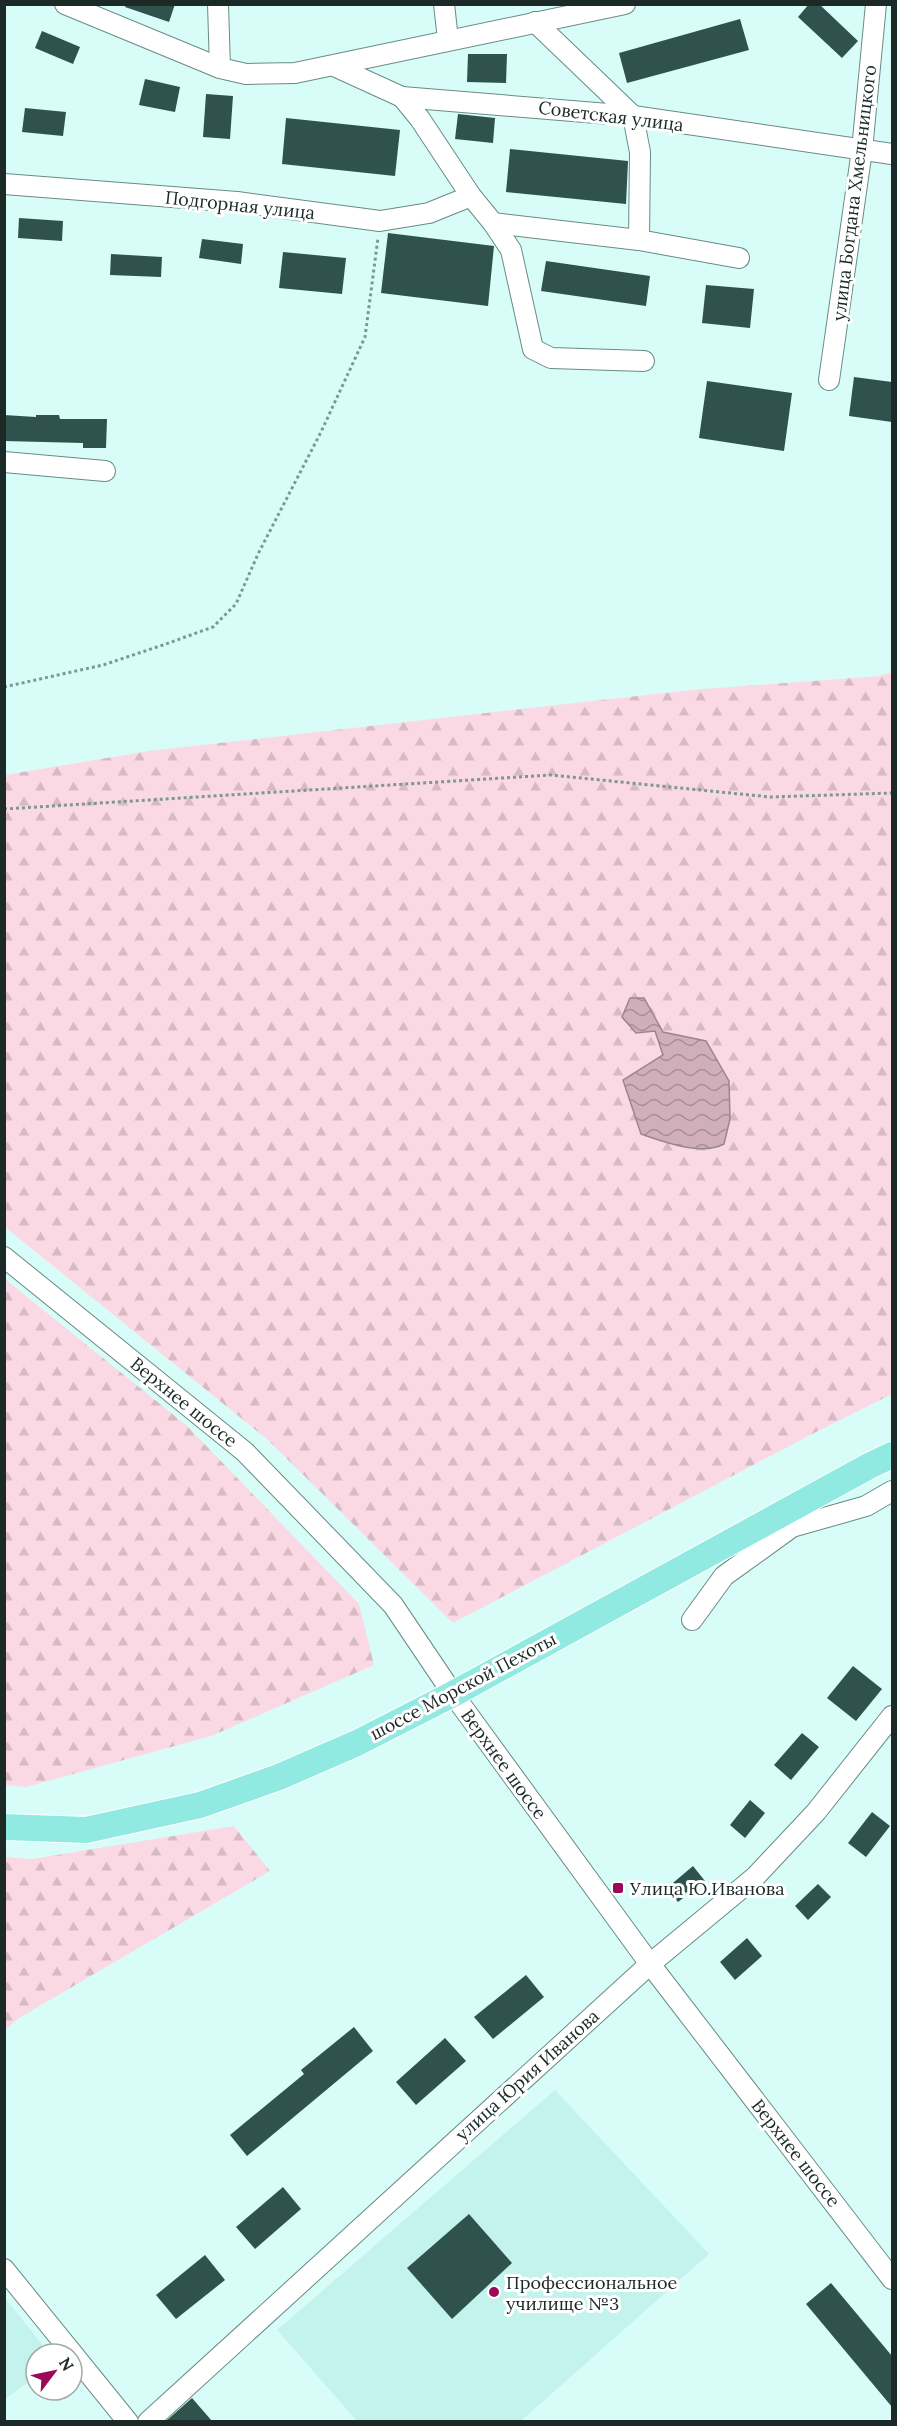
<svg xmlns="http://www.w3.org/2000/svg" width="897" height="2426" font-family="Lora,serif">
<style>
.built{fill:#c3f3ec}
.forest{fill:url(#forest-firs)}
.water{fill:url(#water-waves);stroke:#9a878e;stroke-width:1.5}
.building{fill:#2f524d}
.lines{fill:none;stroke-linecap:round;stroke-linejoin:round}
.minor-casing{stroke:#688b85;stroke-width:22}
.major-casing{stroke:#fff;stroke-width:28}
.path{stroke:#7d9794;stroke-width:3;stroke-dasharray:3 3;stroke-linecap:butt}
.minor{stroke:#fff;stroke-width:20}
.major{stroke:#91eae1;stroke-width:26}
.poi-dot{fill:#9b0958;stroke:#fff;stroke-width:2}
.labels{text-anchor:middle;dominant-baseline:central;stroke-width:6;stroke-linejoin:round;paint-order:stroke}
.street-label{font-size:18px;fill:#1b2927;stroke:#fff}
.poi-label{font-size:18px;fill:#1b2927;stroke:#fff;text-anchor:start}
</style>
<defs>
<pattern id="forest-firs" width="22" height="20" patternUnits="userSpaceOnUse" patternTransform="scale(1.5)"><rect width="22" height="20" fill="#fbd9e4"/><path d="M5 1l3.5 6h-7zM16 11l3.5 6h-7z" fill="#d7bac4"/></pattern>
<pattern id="water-waves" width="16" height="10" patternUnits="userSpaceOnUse" patternTransform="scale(1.5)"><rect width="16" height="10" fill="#d0afba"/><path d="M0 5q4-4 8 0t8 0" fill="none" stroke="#a88e97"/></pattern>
</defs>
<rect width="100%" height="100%" fill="#d8fdf8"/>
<g class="built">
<path d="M555,2090L709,2254L521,2421H357L277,2330Z"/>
<path d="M5,2298L50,2354H36V2377L5,2399Z"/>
</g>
<g class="forest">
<path d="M892,672V1394L816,1432L453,1623L268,1440L5,1227V775L149,751L691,690L880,676Z"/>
<path d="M5,1279L186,1425L359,1604L374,1665L211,1736L26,1787L5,1785Z"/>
<path d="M234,1826L270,1871L19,2018L5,2030V1857L32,1859Z"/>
</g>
<path class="water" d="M630,998H644L663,1032L706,1041L729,1081L730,1119L724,1144C701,1156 664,1142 641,1134L623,1080L663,1055L655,1031L636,1033L622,1017Z"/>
<g class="building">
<path d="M126,4H175L169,22L125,7Z"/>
<path d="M809,4H819L858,41L842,58L798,17Z"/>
<path d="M740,19L749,50L627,83L619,53Z"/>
<path d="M42,31L80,47L73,64L35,48Z"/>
<path d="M468,54H507L506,83L467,82Z"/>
<path d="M145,79L180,87L175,112L139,105Z"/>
<path d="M206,94L233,96L230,139L203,137Z"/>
<path d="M25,108L66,112L63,136L22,132Z"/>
<path d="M458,114L495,118L493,143L455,139Z"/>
<path d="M286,118L400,130L395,176L282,164Z"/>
<path d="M510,149L628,161L626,204L506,192Z"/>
<path d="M19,218L63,221L62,241L18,238Z"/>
<path d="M388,233L494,246L488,306L381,293Z"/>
<path d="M202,239L243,244L241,264L199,258Z"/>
<path d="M283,252L346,258L342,294L279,288Z"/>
<path d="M111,254L162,257L161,277L110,275Z"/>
<path d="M546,261L650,276L646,306L541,291Z"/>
<path d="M706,285L754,289L750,328L702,323Z"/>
<path d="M854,377L892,382V422L849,416Z"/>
<path d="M707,381L792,393L784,451L699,438Z"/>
<path d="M4,415L36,417V415H59L60,419H107L106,448H83V443L4,441Z"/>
<path d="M853,1666L882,1689L856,1721L827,1698Z"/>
<path d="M802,1733L819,1747L791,1780L774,1765Z"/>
<path d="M750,1800L765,1813L745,1838L730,1825Z"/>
<path d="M872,1812L890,1826L866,1857L848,1843Z"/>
<path d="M693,1866L705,1881L678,1902L667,1888Z"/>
<path d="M818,1884L831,1897L808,1920L795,1906Z"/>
<path d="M747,1938L762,1956L735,1980L720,1962Z"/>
<path d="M526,1975L544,1997L493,2039L474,2017Z"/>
<path d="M354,2027L373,2051L247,2156L230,2135L304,2074L301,2070Z"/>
<path d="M445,2038L466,2061L416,2105L396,2082Z"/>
<path d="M283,2187L301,2209L255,2249L236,2227Z"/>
<path d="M469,2214L512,2263L452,2319L407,2268Z"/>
<path d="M205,2255L225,2280L176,2319L156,2295Z"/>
<path d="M831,2283L892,2356V2407L806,2304Z"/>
<path d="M192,2398L212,2421H166Z"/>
</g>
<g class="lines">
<defs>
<g id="minor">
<path d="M65,4L220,68L246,74L295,73L625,4"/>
<path d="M218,4L220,68"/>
<path d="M444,4L448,40"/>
<path d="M535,22L633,116L640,152L639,240"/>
<path d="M334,66L402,97L633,116L892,154"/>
<path d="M402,97L420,119L471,196L493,223L511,250L533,349L551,358L644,361"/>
<path d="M4,184L237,202L380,221L429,213L471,196"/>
<path d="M493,223L639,240L739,258"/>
<path d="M829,380L862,150L876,4"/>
<path d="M4,462L105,471"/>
<path d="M4,1257L245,1452L393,1605L453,1694L650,1964L892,2279"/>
<path d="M692,1620L724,1576L792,1527L866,1506L892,1491"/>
<path d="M4,2269L128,2422"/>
<path d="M148,2422L650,1964L755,1877L816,1812L892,1716"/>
</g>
<path id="major" d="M4,1827L86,1830L200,1805L279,1777L357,1743L453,1694L869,1466L892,1455"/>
</defs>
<use href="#minor" class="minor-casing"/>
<use href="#major" class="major-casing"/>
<g class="path">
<path d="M4,687L103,665L163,645L213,627L236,604L258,554L321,432L365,337L378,238"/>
<path d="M4,809L551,775L770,797L892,793"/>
</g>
<use href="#minor" class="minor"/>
<use href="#major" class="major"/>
</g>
<g class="poi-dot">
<rect x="612" y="1882" width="12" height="12" rx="3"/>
<circle cx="494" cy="2292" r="6"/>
</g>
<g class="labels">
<g class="street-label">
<text transform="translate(611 116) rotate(7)">Советская улица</text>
<text transform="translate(854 193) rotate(-83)">улица Богдана Хмельницкого</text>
<text transform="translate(240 205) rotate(6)">Подгорная улица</text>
<text transform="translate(184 1402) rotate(39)">Верхнее шоссе</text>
<text transform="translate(463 1686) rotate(-28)">шоссе Морской Пехоты</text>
<text transform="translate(504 1764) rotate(54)">Верхнее шоссе</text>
<text transform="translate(527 2075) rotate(-42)">улица Юрия Иванова</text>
<text transform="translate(796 2153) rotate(52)">Верхнее шоссе</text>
</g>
<g class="poi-label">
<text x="630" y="1888">Улица Ю.Иванова</text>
<text x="506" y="2282">Профессиональное<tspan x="506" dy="21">училище №3</tspan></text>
</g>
</g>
<rect width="897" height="2426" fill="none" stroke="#1b2927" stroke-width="12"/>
<g transform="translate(54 2372) rotate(58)"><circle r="28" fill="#ffffff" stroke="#a4a9a9" stroke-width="1.5"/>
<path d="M0-4.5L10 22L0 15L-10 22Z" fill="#9b0958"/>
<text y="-9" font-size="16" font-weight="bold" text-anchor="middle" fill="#1b2927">N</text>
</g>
</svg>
